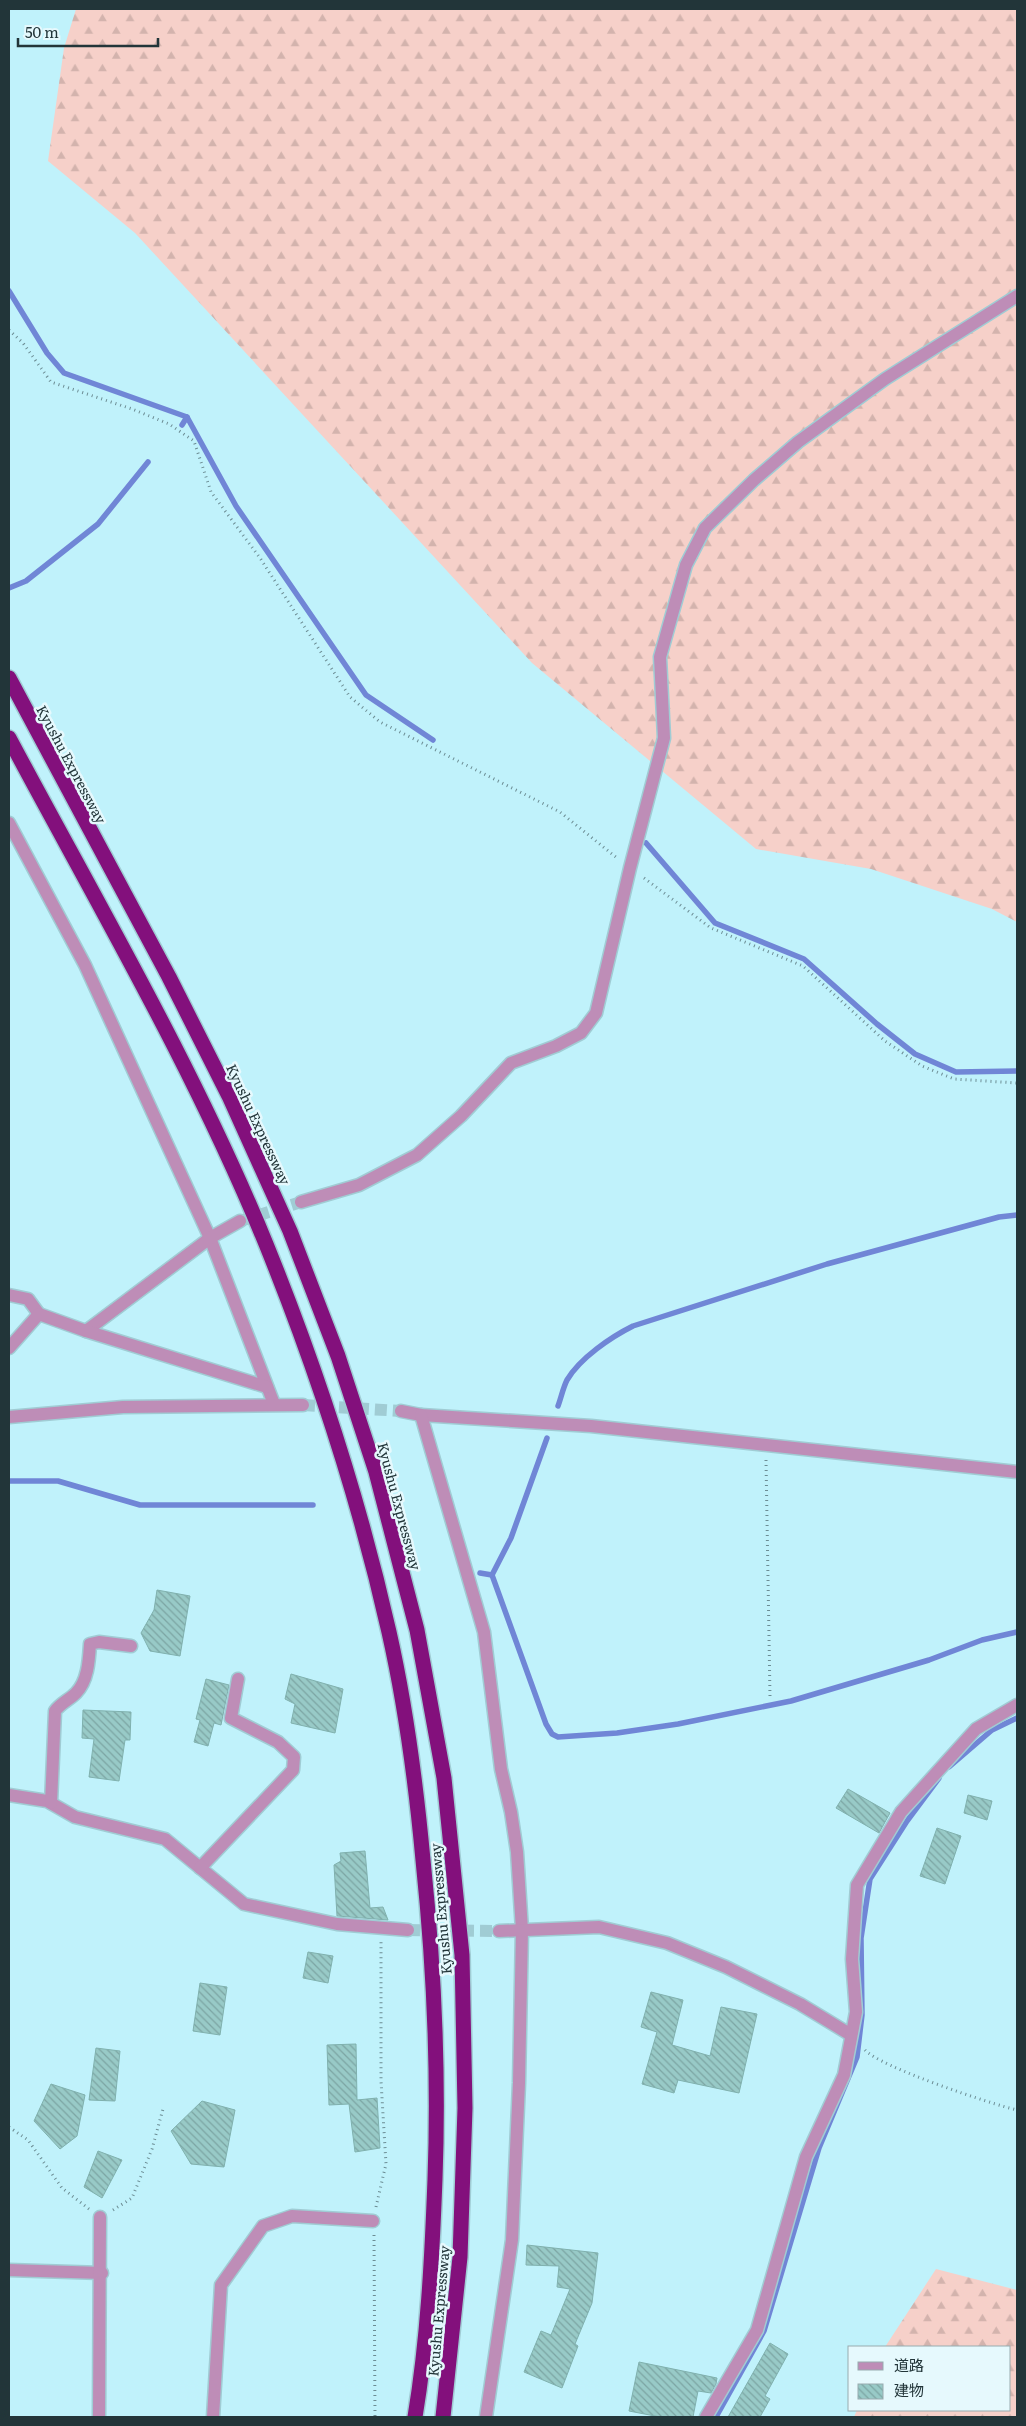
<svg xmlns="http://www.w3.org/2000/svg" width="1026" height="2426" font-family="Literata,'Noto Sans JP',serif">
<style>
.forest{fill:url(#forest-firs)}
.lines{fill:none;stroke-linecap:round;stroke-linejoin:round}
.stream{stroke:#7086d6;stroke-width:5.5}
.building{fill:url(#building-back-hatch);stroke:#80b1ae}
.minor-tunnel{stroke:#a0ccd4;stroke-width:12;stroke-dasharray:12 6;stroke-linecap:butt}
.minor-casing{stroke:#a0ccd4;stroke-width:15}
.highway-casing{stroke:#a0ccd4;stroke-width:18}
.path{stroke:#6c8d94;stroke-width:3;stroke-dasharray:1 4;stroke-linecap:butt}
.minor{stroke:#be8db7;stroke-width:12}
.highway{stroke:#83107c;stroke-width:15}
.labels{text-anchor:middle;dominant-baseline:central;stroke-width:5;stroke-linejoin:round;paint-order:stroke}
.street-label{font-size:14px;fill:#223539;stroke:#e6f9fd}
</style>
<defs>
<pattern id="forest-firs" width="22" height="20" patternUnits="userSpaceOnUse" patternTransform="scale(1.25)"><rect width="22" height="20" fill="#f6d0c9"/><path d="M5 1l3.5 6h-7zM16 11l3.5 6h-7z" fill="#d3b3ad"/></pattern>
<pattern id="building-back-hatch" width="6" height="6" patternUnits="userSpaceOnUse" patternTransform="scale(1.25)"><rect width="6" height="6" fill="#98cac7"/><path d="M-1 5l2 2M0 0l6 6M5-1l2 2" fill="none" stroke="#7ca5a3"/></pattern>
</defs>
<rect width="100%" height="100%" fill="#c0f2fb"/>
<g class="forest">
<path d="M76,9H1017V922L992,909L871,869L756,849L532,663L135,233L48,161L64,48Z"/>
<path d="M936,2269L1017,2290V2417H854L857,2410H1010V2347H885Z"/>
</g>
<g class="lines">
<g class="stream">
<path d="M9,291L47,353L64,373L187,417L236,506L366,695L433,740"/>
<path d="M182,425L187,417"/>
<path d="M9,588L26,581L98,524L148,462"/>
<path d="M646,843L715,923L804,959L877,1024L915,1054L956,1072L1017,1071"/>
<path d="M558,1406C561,1398 563,1388 567,1380C580,1358 611,1337 633,1326L827,1264L999,1217L1017,1215"/>
<path d="M547,1438L511,1538L492,1575L546,1724L552,1734L558,1737L617,1733L678,1724L791,1701L929,1660L982,1640L1017,1632"/>
<path d="M9,1481H58L140,1505H313"/>
<path d="M480,1573L492,1575"/>
<path d="M949,1767L992,1730L1017,1718"/>
<path d="M716,2417L764,2331L819,2148L857,2057L862,2015L861,1938L870,1879L907,1821L939,1778"/>
</g>
</g>
<g class="building">
<path d="M157,1590L190,1596L180,1656L150,1651L141,1633L154,1610Z"/>
<path d="M291,1674L343,1689L335,1733L291,1723L295,1704L285,1699Z"/>
<path d="M206,1679L229,1685L221,1725L214,1723L208,1746L194,1742L200,1720L196,1719Z"/>
<path d="M83,1710L131,1712L130,1740H125L119,1781L89,1777L94,1739L82,1738Z"/>
<path d="M848,1789L890,1813L879,1833L836,1808Z"/>
<path d="M968,1795L992,1801L987,1820L964,1813Z"/>
<path d="M937,1828L961,1836L945,1884L920,1876Z"/>
<path d="M365,1851L370,1908L383,1907L388,1920L337,1916L334,1865L341,1861L340,1853Z"/>
<path d="M308,1952L333,1956L328,1983L303,1978Z"/>
<path d="M200,1983L227,1987L220,2035L193,2031Z"/>
<path d="M651,1992L683,2000L672,2045L710,2056L721,2007L757,2014L739,2093L678,2080L674,2093L642,2084L657,2032L641,2027Z"/>
<path d="M356,2044L357,2100L377,2098L380,2148L355,2152L349,2104L329,2105L327,2045Z"/>
<path d="M96,2048L120,2051L115,2101L89,2100Z"/>
<path d="M51,2084L85,2095L77,2136L60,2149L34,2121Z"/>
<path d="M202,2101L235,2110L224,2167L191,2164L171,2131Z"/>
<path d="M98,2151L122,2160L102,2198L84,2187Z"/>
<path d="M527,2245L598,2253L592,2303L575,2344L578,2346L562,2388L524,2372L541,2331L551,2335L570,2289L557,2287L559,2266L526,2265Z"/>
<path d="M770,2343L788,2354L765,2396L770,2399L760,2417H728Z"/>
<path d="M639,2362L717,2378L716,2384L711,2393L698,2391L693,2417H660L629,2411Z"/>
</g>
<g class="lines">
<g class="minor-tunnel">
<path d="M240,1221L301,1202"/>
<path d="M303,1405L401,1411"/>
<path d="M408,1930L499,1931"/>
</g>
<defs>
<g id="minor">
<path d="M9,823L85,965L210,1238L274,1404"/>
<path d="M301,1202L359,1185L417,1155L461,1116L511,1063L556,1046L581,1033L596,1013L630,868L664,738L660,657L686,565L705,528L754,480L798,442L885,379L1017,296"/>
<path d="M9,1295L28,1299L39,1314"/>
<path d="M86,1331L210,1238L240,1221"/>
<path d="M9,1348L39,1314L86,1331L267,1387"/>
<path d="M401,1411L421,1415L591,1426L1017,1472"/>
<path d="M421,1415L484,1632L501,1769L511,1812L517,1852L522,1930L519,2083L512,2240L486,2417"/>
<path d="M9,1417L123,1407L303,1405"/>
<path d="M9,1795L47,1801L75,1817L165,1839L244,1904L337,1924L408,1930"/>
<path d="M51,1803L55,1711C61,1703 69,1700 76,1693C88,1681 89,1660 90,1644L99,1642L131,1646"/>
<path d="M200,1868L293,1770L294,1757L278,1742L231,1718L238,1679"/>
<path d="M499,1931L599,1927L667,1943L726,1967L800,2004L851,2035"/>
<path d="M9,2270L102,2273"/>
<path d="M99,2417L100,2217"/>
<path d="M213,2417L221,2285L263,2226L292,2216L373,2221"/>
<path d="M706,2417L757,2330L806,2157L844,2075L856,2012L852,1959L857,1885L901,1812L976,1729L1017,1705"/>
</g>
<g id="highway">
<path d="M9,678L169,977L229,1096L290,1231L338,1356L376,1472L417,1630L444,1778L462,1955L465,2108L460,2257L443,2417"/>
<path d="M9,738C97,903 195,1070 266,1244C317,1370 359,1499 389,1632C406,1707 416,1784 423,1860C434,1966 439,2072 435,2179C432,2258 428,2339 415,2417"/>
</g>
</defs>
<use href="#minor" class="minor-casing"/>
<use href="#highway" class="highway-casing"/>
<g class="path">
<path d="M9,330L23,343L51,382L132,409L169,424L194,441L211,492L260,558L350,697L380,722L560,812L617,858"/>
<path d="M644,878L711,928L803,966L885,1041L922,1066L954,1079L1017,1083"/>
<path d="M766,1460L770,1697"/>
<path d="M865,2050C880,2067 991,2104 1017,2110"/>
<path d="M9,2127L28,2140L62,2188L89,2209"/>
<path d="M376,2207L386,2164L381,2081V1942"/>
<path d="M113,2210L132,2198L152,2149L163,2109"/>
<path d="M374,2235L375,2417"/>
</g>
<use href="#minor" class="minor"/>
<use href="#highway" class="highway"/>
</g>
<g class="labels">
<g class="street-label">
<text transform="translate(72 764) rotate(62)">Kyushu Expressway</text>
<text transform="translate(259 1124) rotate(65)">Kyushu Expressway</text>
<text transform="translate(400 1506) rotate(75)">Kyushu Expressway</text>
<text transform="translate(440 1909) rotate(-95)">Kyushu Expressway</text>
<text transform="translate(438 2311) rotate(-85)">Kyushu Expressway</text>
</g>
</g>
<rect width="1026" height="2426" fill="none" stroke="#223539" stroke-width="20"/>
<rect x="848" y="2346" width="162" height="65" fill="#e6f9fd" stroke="#98abaf"/>
<rect x="858" y="2362" width="25" height="8" fill="#be8db7" stroke="#98abaf"/>
<text x="894" y="2371" font-size="15" fill="#223539">道路</text>
<rect x="858" y="2384" width="25" height="15" fill="url(#building-back-hatch)" stroke="#98abaf"/>
<text x="894" y="2396" font-size="15" fill="#223539">建物</text>
<path d="M18 38v8h140v-8" fill="none" stroke="#223539" stroke-width="2.5"/>
<text x="25" y="38" font-size="15" fill="#223539" stroke="#e6f9fd" stroke-width="4" paint-order="stroke">50 m</text>
</svg>
